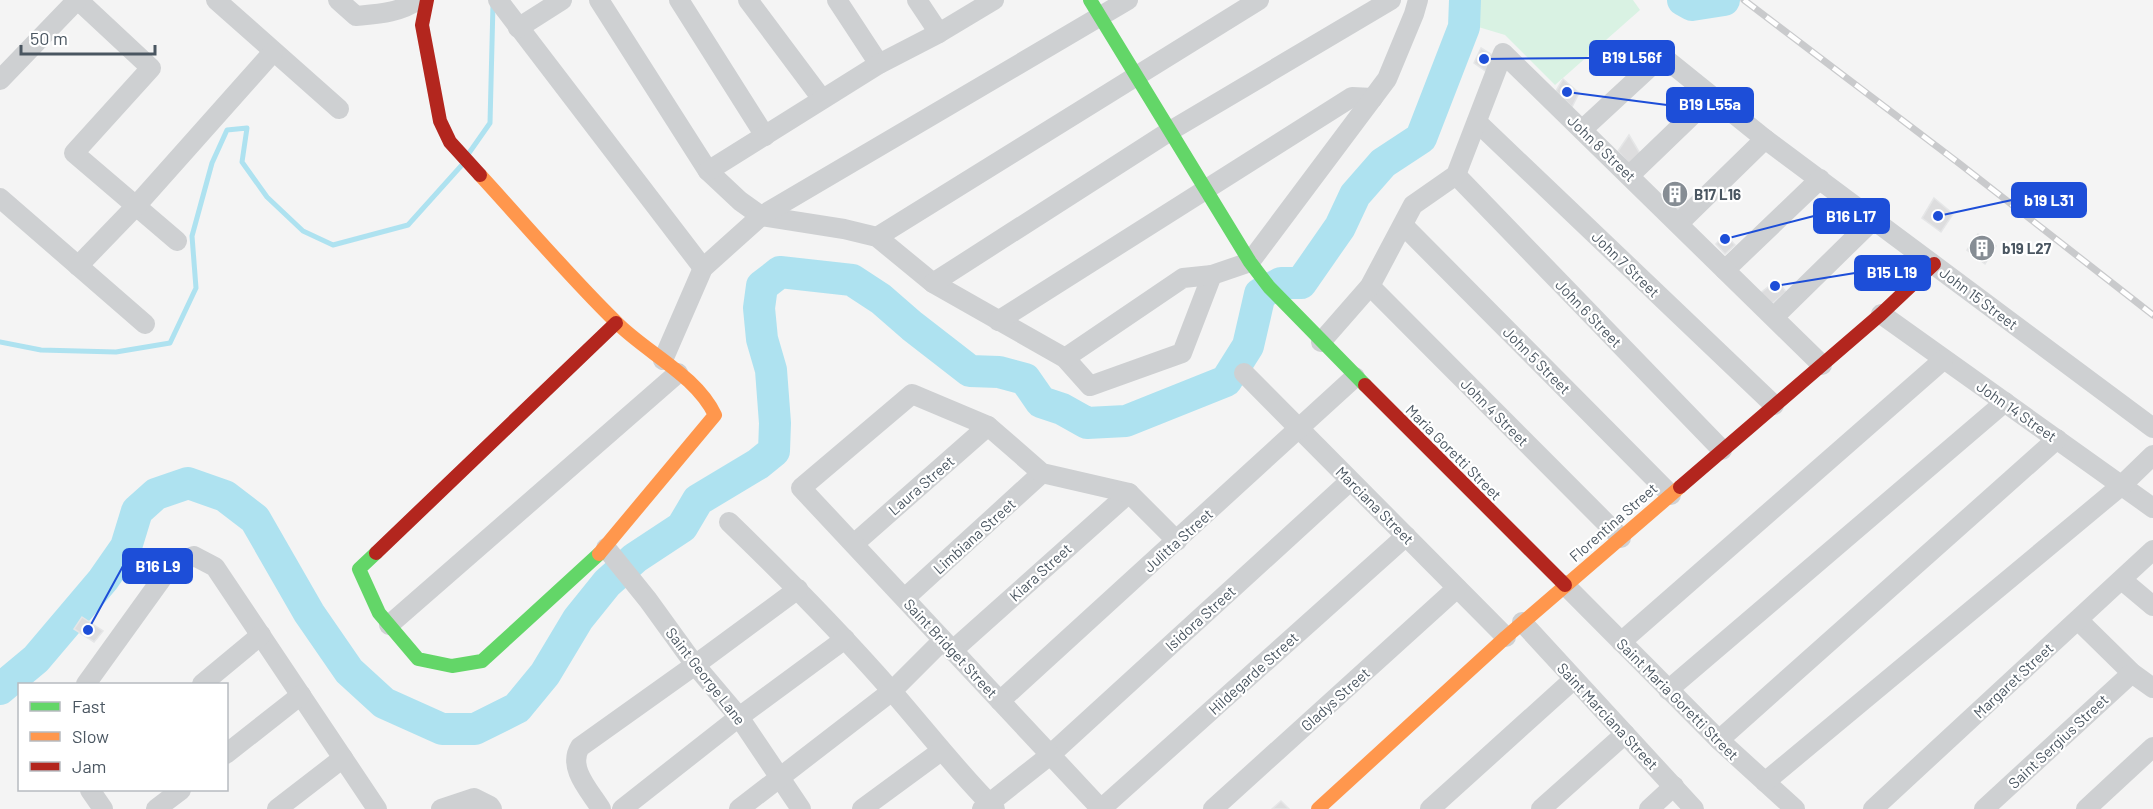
<svg xmlns="http://www.w3.org/2000/svg" width="2153" height="809" font-family="Barlow,sans-serif">
<style>
.green{fill:#d9f2e3}
.lines{fill:none;stroke-linecap:round;stroke-linejoin:round}
.stream{stroke:#aee2f0;stroke-width:5}
.river{stroke:#aee2f0;stroke-width:32}
.building{fill:#ddddde;stroke:#e5e6e7;stroke-width:1.5}
.street{stroke:#ced0d2;stroke-width:20}
.fast{stroke:#63d668;stroke-width:14}
.slow{stroke:#ff974d;stroke-width:14}
.jam{stroke:#b3261e;stroke-width:14}
.rail-casing{stroke:#c9cacc;stroke-width:7}
.rail{stroke:#fff;stroke-width:4.5;stroke-dasharray:14;stroke-linecap:butt}
.labels{text-anchor:middle;dominant-baseline:central;stroke-width:4.5;stroke-linejoin:round;paint-order:stroke}
.street-label{font-size:15px;fill:#4a5661;stroke:#fff}
.poi-label{font-size:15px;font-weight:bold;fill:#4a5661;stroke:#fff;text-anchor:start}
.leader{fill:none;stroke:#1d4ed8;stroke-width:2}
.callout-dot{fill:#1d4ed8;stroke:#fff;stroke-width:2}
.callout{fill:#1d4ed8;stroke:#1d4ed8;stroke-width:2}
.callout-label{font-size:16px;text-anchor:middle;font-weight:bold;fill:#fff}
</style>
<rect width="100%" height="100%" fill="#f4f4f4"/>
<path class="green" d="M1473,0H1633L1640,10L1555,85L1505,35L1475,26Z"/>
<g class="lines">
<g class="stream">
<path d="M469,153L490,123L493,4"/>
<path d="M0,342L41,350L116,352L170,343L196,288L192,236L212,163L227,130L247,128L242,162L267,197L303,231L333,245L408,225L461,166"/>
</g>
<g class="river">
<path d="M1683,0L1692,5L1724,0"/>
<path d="M0,689L36,659L103,580L126,547L137,511L156,494L188,483L225,496L255,519L309,613L349,671L384,703L442,729H475L517,708L545,674L578,619L607,583L635,558L682,527L698,500L758,464L774,451L775,423L771,370L762,339L759,308L762,286L780,272L852,280L881,299L912,326L970,371L999,372L1025,379L1041,402L1062,409L1087,423L1126,421L1226,381L1248,346L1260,294L1281,283H1301L1340,227L1355,195L1383,163L1421,138L1464,27L1465,0"/>
</g>
</g>
<g class="building">
<path d="M1481,48L1494,56L1487,72L1474,63Z"/>
<path d="M1563,79L1579,93L1572,107L1556,91Z"/>
<path d="M1629,135L1641,155L1630,165L1618,151Z"/>
<path d="M1678,187L1689,203L1678,212L1656,202Z"/>
<path d="M1934,198L1953,214L1941,232L1922,218Z"/>
<path d="M1725,234L1735,245L1725,254L1716,244Z"/>
<path d="M1978,234L1996,246L1985,264L1967,250Z"/>
<path d="M1777,280L1786,292L1773,303L1754,298Z"/>
<path d="M82,617L103,631L94,642L74,629Z"/>
<path d="M1281,801L1289,809H1272Z"/>
</g>
<g class="lines">
<g class="street">
<path d="M78,0L151,68L74,153L177,241"/>
<path d="M216,0L339,109"/>
<path d="M338,0L356,16C377,14 400,13 418,0"/>
<path d="M498,0L703,268"/>
<path d="M599,0L708,171L740,201L761,216L844,229L877,237L933,283L1065,358L1090,386L1182,353L1212,275"/>
<path d="M679,0L765,136"/>
<path d="M748,0L822,99"/>
<path d="M837,0L879,64"/>
<path d="M917,0L939,33"/>
<path d="M518,28L562,0"/>
<path d="M0,80L77,0"/>
<path d="M1477,122L1774,405"/>
<path d="M1583,129L1662,56L1765,139L2153,428"/>
<path d="M708,171L879,64L939,33L994,0"/>
<path d="M1456,175L1722,450"/>
<path d="M1630,175L1711,97"/>
<path d="M0,198L145,324"/>
<path d="M1679,223L1765,139"/>
<path d="M1403,225L1671,495"/>
<path d="M877,237L1259,0"/>
<path d="M78,266L135,207L273,52"/>
<path d="M1725,270L1820,179"/>
<path d="M933,283L1170,131L1391,0"/>
<path d="M1370,286L1621,538"/>
<path d="M1881,314L2153,508"/>
<path d="M1774,317L1873,220"/>
<path d="M998,321L1352,97L1373,98"/>
<path d="M1321,342L1370,286L1413,205L1456,175L1503,53L1822,365"/>
<path d="M1065,358L1183,278L1212,275L1250,262L1387,79L1414,14L1418,0"/>
<path d="M663,360L703,268L761,216L1128,0"/>
<path d="M1244,373L1506,637"/>
<path d="M729,522C785,576 839,631 890,689C925,729 957,771 995,809"/>
<path d="M855,543L988,426"/>
<path d="M606,548L648,600L695,665L739,717L801,809"/>
<path d="M2122,580L2153,606"/>
<path d="M1565,585L1719,740L1795,809"/>
<path d="M905,598L1042,473"/>
<path d="M2078,620L2132,673L2153,688"/>
<path d="M1522,622L1694,809"/>
<path d="M389,625L678,373"/>
<path d="M1621,642L1943,360"/>
<path d="M952,651L1129,493"/>
<path d="M86,684L171,566L194,556L215,567L377,809"/>
<path d="M202,684L261,635"/>
<path d="M1668,690L2005,402"/>
<path d="M1000,701L1355,377"/>
<path d="M1719,740L2057,439"/>
<path d="M226,754L301,695"/>
<path d="M1765,782L2122,485L2153,455"/>
<path d="M90,790L103,809"/>
<path d="M156,809L181,790"/>
<path d="M277,809L343,758"/>
<path d="M441,809L474,798L490,806L492,809"/>
<path d="M601,809C590,791 567,768 580,747L695,665L798,589"/>
<path d="M622,809L739,717L845,639"/>
<path d="M739,809L892,691L942,641"/>
<path d="M862,809L941,751"/>
<path d="M982,809L1049,756L1350,481"/>
<path d="M1101,809L801,488L912,394L988,426L1042,473L1129,493L1177,541"/>
<path d="M1101,809L1406,536"/>
<path d="M1213,809L1457,588"/>
<path d="M1430,809L1574,679"/>
<path d="M1541,809L1625,734"/>
<path d="M1649,809L1674,786"/>
<path d="M1873,809L2153,550"/>
<path d="M1984,809L2132,673"/>
<path d="M2086,809L2153,747"/>
</g>
<g class="fast">
<path d="M1090,0L1250,262L1269,287L1365,385"/>
<path d="M376,553L359,569L379,613L418,659L452,666L482,661L599,554"/>
</g>
<g class="slow">
<path d="M480,175C525,224 568,275 615,321C646,353 695,374 715,415L599,554"/>
<path d="M1318,809L1506,637L1680,487"/>
</g>
<g class="jam">
<path d="M427,0L422,25L440,121L450,142L480,175"/>
<path d="M1365,385L1565,585"/>
<path d="M1680,487L1881,314L1934,264"/>
<path d="M376,553L616,323"/>
</g>
<defs>
<path id="rail" d="M1744,0L1960,164L2153,315"/>
</defs>
<use href="#rail" class="rail-casing"/>
<use href="#rail" class="rail"/>
</g>
<defs>
<symbol id="building-disc" viewBox="-11 -11 22 22"><circle r="9.5" fill="#868d94" stroke="#fff"/><path d="M-4-6H4V6H1V3H-1V6H-4ZM-2.5-4.3h1.7v1.8h-1.7ZM.8-4.3h1.7v1.8H.8ZM-2.5-1h1.7V.8h-1.7ZM.8-1h1.7V.8H.8Z" fill="#fff"/></symbol>
</defs>
<g fill-rule="evenodd">
<use href="#building-disc" x="1660" y="179" width="30" height="30"/>
<use href="#building-disc" x="1967" y="233" width="30" height="30"/>
</g>
<g class="labels">
<g class="street-label">
<text transform="translate(1602 148) rotate(44)">John 8 Street</text>
<text transform="translate(1626 264) rotate(44)">John 7 Street</text>
<text transform="translate(1979 298) rotate(37)">John 15 Street</text>
<text transform="translate(1589 313) rotate(46)">John 6 Street</text>
<text transform="translate(1537 360) rotate(45)">John 5 Street</text>
<text transform="translate(2017 411) rotate(35)">John 14 Street</text>
<text transform="translate(1495 412) rotate(45)">John 4 Street</text>
<text transform="translate(1454 452) rotate(45)">Maria Goretti Street</text>
<text transform="translate(921 485) rotate(-41)">Laura Street</text>
<text transform="translate(1375 505) rotate(45)">Marciana Street</text>
<text transform="translate(1613 522) rotate(-41)">Florentina Street</text>
<text transform="translate(974 536) rotate(-42)">Limbiana Street</text>
<text transform="translate(1178 540) rotate(-42)">Julitta Street</text>
<text transform="translate(1040 572) rotate(-42)">Kiara Street</text>
<text transform="translate(1200 618) rotate(-42)">Isidora Street</text>
<text transform="translate(951 648) rotate(47)">Saint Bridget Street</text>
<text transform="translate(1253 673) rotate(-42)">Hildegarde Street</text>
<text transform="translate(706 676) rotate(52)">Saint George Lane</text>
<text transform="translate(2013 680) rotate(-43)">Margaret Street</text>
<text transform="translate(1335 699) rotate(-42)">Gladys Street</text>
<text transform="translate(1678 699) rotate(45)">Saint Maria Goretti Street</text>
<text transform="translate(1608 716) rotate(47)">Saint Marciana Street</text>
<text transform="translate(2058 741) rotate(-43)">Saint Sergius Street</text>
</g>
<g class="poi-label">
<text x="1694" y="194">B17 L16</text>
<text x="2002" y="248">b19 L27</text>
</g>
</g>
<path class="leader" d="M1484 59L1590 58M1567 92L1667 105M1938 216L2012 200M1725 239L1814 216M1775 286L1855 273M88 630L123 566"/>
<g class="callout-dot">
<circle cx="1484" cy="59" r="6"/>
<circle cx="1567" cy="92" r="6"/>
<circle cx="1938" cy="216" r="6"/>
<circle cx="1725" cy="239" r="6"/>
<circle cx="1775" cy="286" r="6"/>
<circle cx="88" cy="630" r="6"/>
</g>
<g class="callout">
<rect x="1590" y="41" width="84" height="34" rx="6"/>
<rect x="1667" y="88" width="86" height="34" rx="6"/>
<rect x="2012" y="183" width="74" height="34" rx="6"/>
<rect x="1814" y="199" width="75" height="34" rx="6"/>
<rect x="1855" y="256" width="75" height="34" rx="6"/>
<rect x="123" y="549" width="69" height="34" rx="6"/>
</g>
<g class="callout-label">
<text x="1632" y="63">B19 L56f</text>
<text x="1710" y="110">B19 L55a</text>
<text x="2049" y="206">b19 L31</text>
<text x="1851" y="222">B16 L17</text>
<text x="1892" y="278">B15 L19</text>
<text x="158" y="572">B16 L9</text>
</g>
<rect x="18" y="683" width="210" height="108" fill="#ffffff" stroke="#b7bbc0" stroke-width="1.5"/>
<rect x="30" y="702" width="30" height="9" fill="#63d668" stroke="#b7bbc0" stroke-width="1.5"/>
<text x="72" y="713" font-size="18" fill="#4a5661">Fast</text>
<rect x="30" y="732" width="30" height="9" fill="#ff974d" stroke="#b7bbc0" stroke-width="1.5"/>
<text x="72" y="743" font-size="18" fill="#4a5661">Slow</text>
<rect x="30" y="762" width="30" height="9" fill="#b3261e" stroke="#b7bbc0" stroke-width="1.5"/>
<text x="72" y="773" font-size="18" fill="#4a5661">Jam</text>
<path d="M21 45v9h134v-9" fill="none" stroke="#4a5661" stroke-width="3"/>
<text x="30" y="45" font-size="18" fill="#4a5661" stroke="#ffffff" stroke-width="4.5" paint-order="stroke">50 m</text>
</svg>
